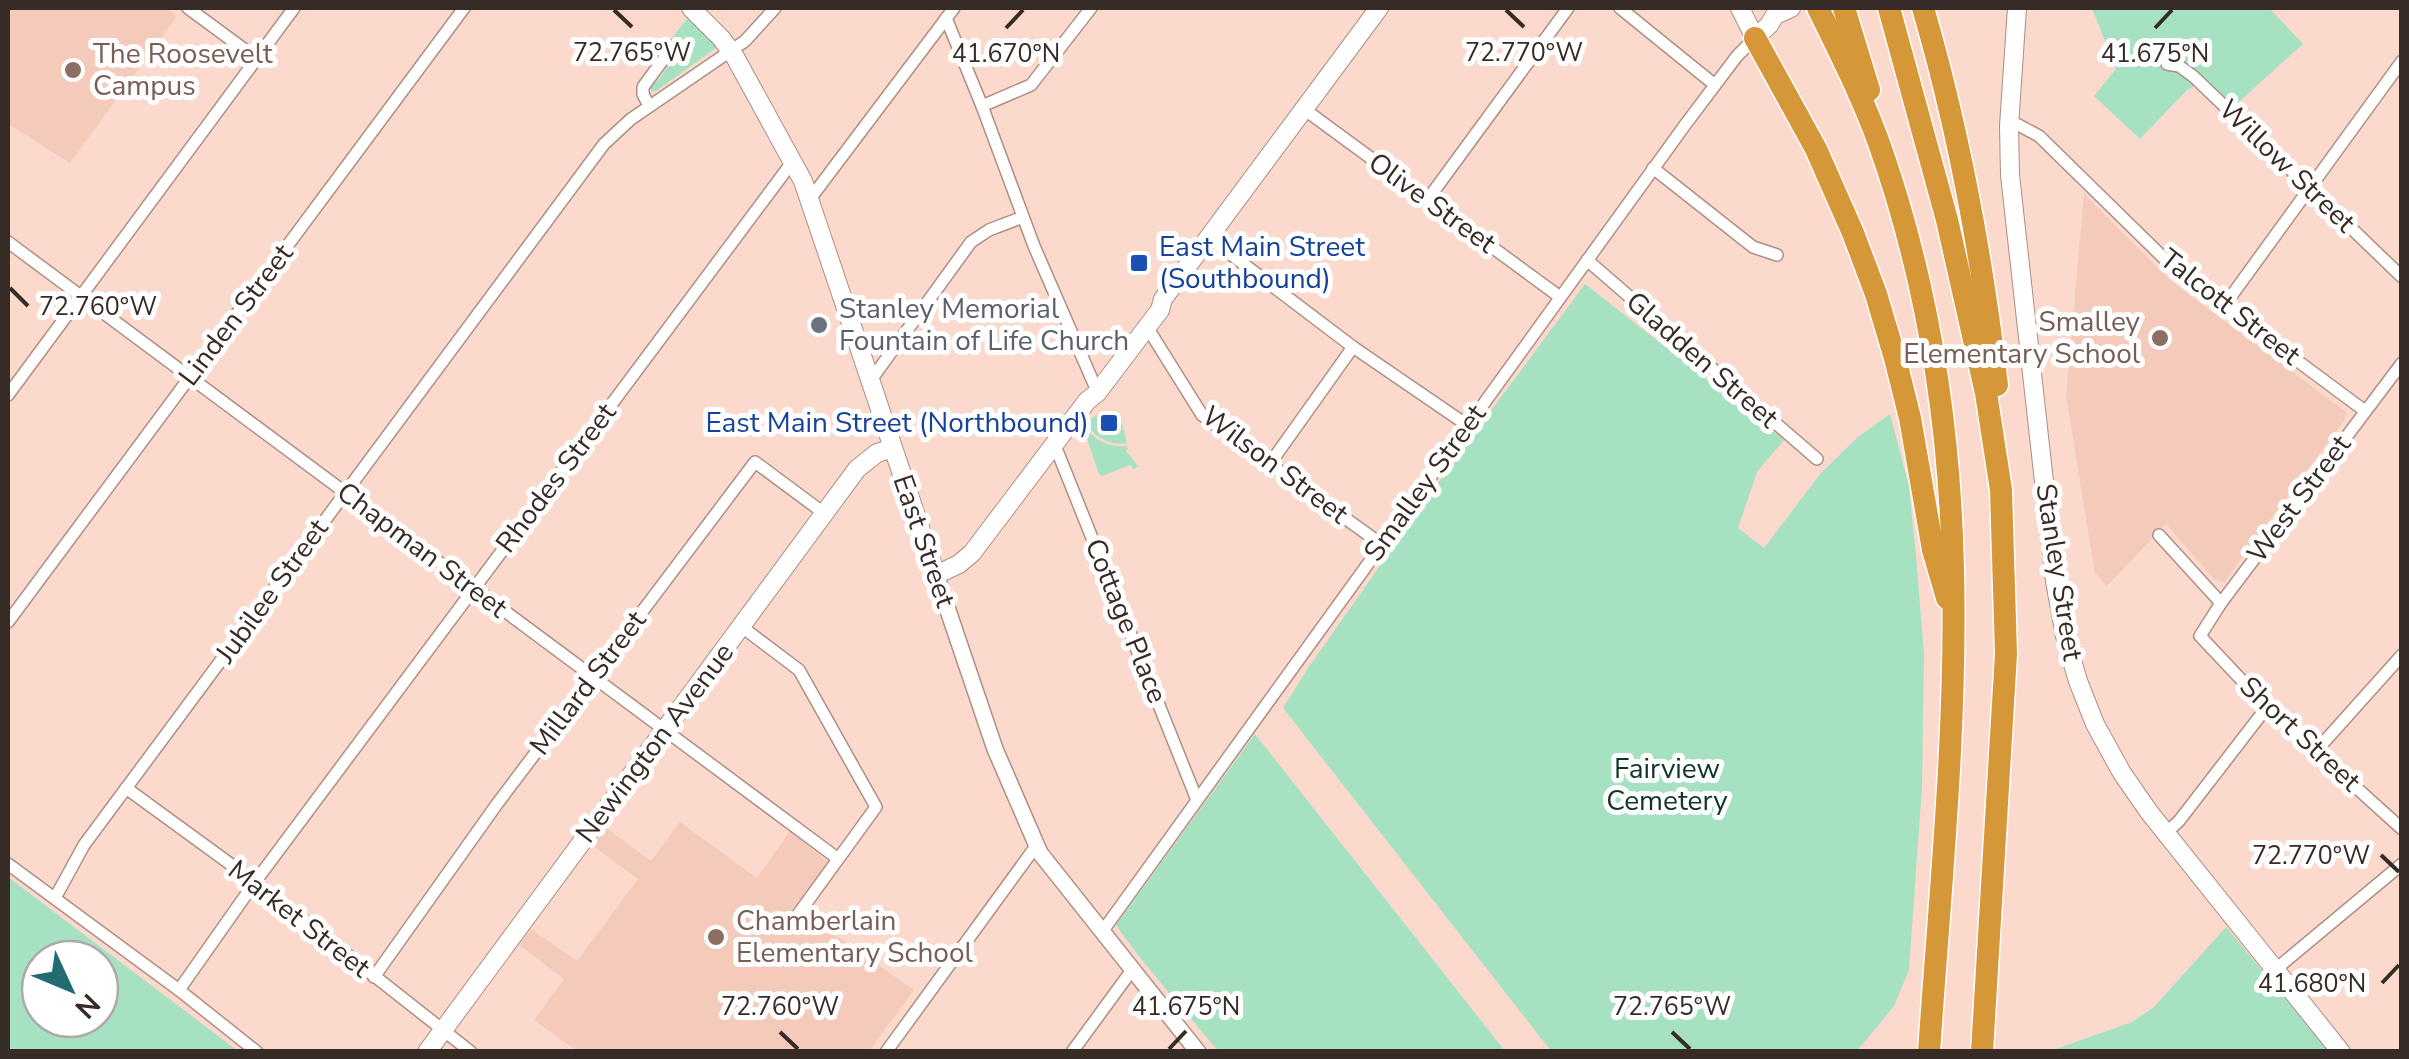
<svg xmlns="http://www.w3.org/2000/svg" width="2409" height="1059" font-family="'Nunito Sans',sans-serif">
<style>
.built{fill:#f4cbbb}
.green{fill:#a6e2c2;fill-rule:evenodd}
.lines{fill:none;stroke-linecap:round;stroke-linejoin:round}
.minor-casing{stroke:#ae8f83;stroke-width:14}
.tertiary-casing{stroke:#ae8f83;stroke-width:18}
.secondary-casing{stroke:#ae8f83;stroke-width:20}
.motorway-casing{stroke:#fff;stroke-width:25}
.minor{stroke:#fff;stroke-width:11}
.tertiary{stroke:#fff;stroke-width:15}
.secondary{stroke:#fff;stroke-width:18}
.motorway{stroke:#d69738;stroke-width:22}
.ticks{fill:none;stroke:#372b25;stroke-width:4}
.education-dot{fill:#8d6e63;stroke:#fff;stroke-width:4}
.transit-dot{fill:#1a4fb4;stroke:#fff;stroke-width:4}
.worship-dot{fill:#6b7280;stroke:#fff;stroke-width:4}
.labels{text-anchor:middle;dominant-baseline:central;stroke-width:10;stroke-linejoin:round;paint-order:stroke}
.education-label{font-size:28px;fill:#785e54;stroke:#fff;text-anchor:start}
.street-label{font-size:28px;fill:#372b25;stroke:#fff}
.transit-label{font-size:28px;fill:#164399;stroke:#fff;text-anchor:start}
.worship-label{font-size:28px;fill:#5b616d;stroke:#fff;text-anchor:start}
.park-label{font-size:28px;fill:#103726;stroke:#fff}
.ticks-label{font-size:25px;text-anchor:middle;fill:#372b25;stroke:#fff;stroke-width:10;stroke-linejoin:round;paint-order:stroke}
</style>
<rect width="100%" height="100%" fill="#fbd9cc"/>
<g class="built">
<path d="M8,8H166L177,16L70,163L8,124Z"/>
<path d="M2084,194L2170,280L2346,412L2344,421L2224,582L2214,579L2166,524L2107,586L2095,573L2066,396Z"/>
<path d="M680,822L757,878L790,831L828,862L797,908L914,990L869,1051H577L534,1020L564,979L519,945L531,929L577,961L638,879L593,846L606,828L651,861Z"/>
</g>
<g class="green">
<path d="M2092,8H2269L2303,44L2231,109L2202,82L2187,90L2140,139L2094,96L2116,69Z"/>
<path d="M689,16L717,45L716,48L656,91L652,92L650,87L659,79L682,47L672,38Z"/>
<path d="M1585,284L1784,440L1757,472L1738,528L1764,548L1821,473L1858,437L1890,414L1909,486L1917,567L1924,655L1922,787L1909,970L1894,1006L1857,1051H1551L1283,708L1308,668L1453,462Z"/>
<path d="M1098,414L1113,423L1122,424L1127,443C1109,446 1095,437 1085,423Z"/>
<path d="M1086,429C1097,441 1110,448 1127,446L1128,449L1126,451L1138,466L1134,469L1130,465L1102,476L1099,474L1084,430Z"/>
<path d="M1255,734L1505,1051H1218C1184,1009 1147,970 1116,925Z"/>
<path d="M8,877L238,1051H8ZM40,959H100V1019H40Z"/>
<path d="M2226,927L2329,1051L2047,1052L2132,1022L2154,1007Z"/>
</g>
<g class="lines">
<defs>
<g id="minor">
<path d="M188,8L256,58"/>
<path d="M1620,8L1715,85"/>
<path d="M946,18L982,106L1034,246L1094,384"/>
<path d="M2167,64L2179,66L2193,76L2402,277"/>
<path d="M649,106L643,94V87L673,46"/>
<path d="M982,106L1031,85L1091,8"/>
<path d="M1304,109L1560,297"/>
<path d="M2009,120L2039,136L2179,273L2365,411"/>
<path d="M1653,168L1753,247L1777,255"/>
<path d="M810,199L954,8"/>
<path d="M1428,199L1568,8"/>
<path d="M1208,237L1353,347L1467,425"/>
<path d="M8,242L837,858"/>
<path d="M1587,260L1817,459"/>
<path d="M2224,306L2402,61"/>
<path d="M1147,327L1202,415L1381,544"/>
<path d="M2402,363L2221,603L2200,636L2267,707L2402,829"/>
<path d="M871,380L971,242L989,230L1023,217"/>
<path d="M8,395L294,8"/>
<path d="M1054,443L1197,800"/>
<path d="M1269,465L1353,347"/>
<path d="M2159,535L2221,603"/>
<path d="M8,622L464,8"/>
<path d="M742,627L799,670L876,807L791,924"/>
<path d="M2316,751L2402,655"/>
<path d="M126,788L255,882L471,1052"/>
<path d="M2166,833L2179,821L2267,707"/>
<path d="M8,864L179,990L257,1052"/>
<path d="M55,898L84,845L604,144L631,119L745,41L775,8"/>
<path d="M1102,932L1685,125L1737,56L1755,38"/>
<path d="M2276,969L2402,864"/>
<path d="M374,977L497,804L755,462L825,514"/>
<path d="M179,990L255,882L793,161"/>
<path d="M886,1052L1036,846"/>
<path d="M1072,1052L1132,970"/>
</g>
<path id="tertiary" d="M936,575L995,749L1040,853L1198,1052"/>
<g id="secondary">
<path d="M691,8L721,38L735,57L803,181L936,575L959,564L972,553L1087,401L1097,393L1160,310L1163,299L1379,8"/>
<path d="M1740,8L1755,38L1769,25L1775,15L1791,8"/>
<path d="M2017,8L2009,126L2010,175L2055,581L2065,636L2078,681L2095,724L2122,773L2149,812L2341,1052"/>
<path d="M427,1052L857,469L877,453L893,448"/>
</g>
<g id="motorway">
<path d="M1818,8C1840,53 1863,98 1880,146C1927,280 1950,426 1953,569C1957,729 1940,891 1929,1052"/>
<path d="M1844,8L1869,90"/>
<path d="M1889,8L1947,220L1986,393L2001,490L2006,654L1982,1052"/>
<path d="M1923,8C1959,131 1982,257 1997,385"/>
<path d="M1755,38L1816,149L1853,233L1876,294L1895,358L1910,418L1933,550L1947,598"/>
</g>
</defs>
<use href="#minor" class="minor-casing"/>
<use href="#tertiary" class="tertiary-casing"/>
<use href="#secondary" class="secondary-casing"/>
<use href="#motorway" class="motorway-casing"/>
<use href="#minor" class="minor"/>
<use href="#tertiary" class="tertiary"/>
<use href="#secondary" class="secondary"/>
<use href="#motorway" class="motorway"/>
</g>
<path class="ticks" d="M614,10L632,27M1506,10L1524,27M1006,28L1023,10M2155,28L2172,10M10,288L28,306M2381,855L2399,872M2382,983L2399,965M780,1032L798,1049M1672,1032L1690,1049M1169,1049L1186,1031"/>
<g class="education-dot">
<circle cx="73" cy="70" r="10"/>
<circle cx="2160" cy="338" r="10"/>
<circle cx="716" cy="937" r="10"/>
</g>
<g class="transit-dot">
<rect x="1129" y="253" width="20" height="20" rx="5"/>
<rect x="1099" y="413" width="20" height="20" rx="5"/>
</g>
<circle class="worship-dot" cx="819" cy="325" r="10"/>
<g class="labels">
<g class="education-label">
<text x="93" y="54">The Roosevelt<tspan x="93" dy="32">Campus</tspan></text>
<text x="2140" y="322" text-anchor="end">Smalley<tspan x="2140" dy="32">Elementary School</tspan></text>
<text x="736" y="921">Chamberlain<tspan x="736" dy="32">Elementary School</tspan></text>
</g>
<g class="street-label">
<text transform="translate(2287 166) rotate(44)">Willow Street</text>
<text transform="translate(1432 203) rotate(36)">Olive Street</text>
<text transform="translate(2230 307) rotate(38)">Talcott Street</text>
<text transform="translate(236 315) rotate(-53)">Linden Street</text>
<text transform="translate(1702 360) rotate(41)">Gladden Street</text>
<text transform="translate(1275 465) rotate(37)">Wilson Street</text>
<text transform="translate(556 478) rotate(-53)">Rhodes Street</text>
<text transform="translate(1425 483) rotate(-54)">Smalley Street</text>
<text transform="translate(2299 499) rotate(-53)">West Street</text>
<text transform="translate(924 541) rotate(71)">East Street</text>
<text transform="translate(422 550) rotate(37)">Chapman Street</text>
<text transform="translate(2059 572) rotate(81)">Stanley Street</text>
<text transform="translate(272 591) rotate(-54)">Jubilee Street</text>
<text transform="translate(1126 621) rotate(68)">Cottage Place</text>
<text transform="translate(588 683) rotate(-53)">Millard Street</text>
<text transform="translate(2300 734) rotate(43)">Short Street</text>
<text transform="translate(655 743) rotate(-53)">Newington Avenue</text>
<text transform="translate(299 919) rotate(38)">Market Street</text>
</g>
<g class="transit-label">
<text x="1159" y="247">East Main Street<tspan x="1159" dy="32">(Southbound)</tspan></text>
<text x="1089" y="423" text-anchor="end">East Main Street (Northbound)</text>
</g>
<g class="worship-label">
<text x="839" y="309">Stanley Memorial<tspan x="839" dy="32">Fountain of Life Church</tspan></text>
</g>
<g class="park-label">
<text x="1667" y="769">Fairview<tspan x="1667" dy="32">Cemetery</tspan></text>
</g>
</g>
<g class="ticks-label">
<text x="1524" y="61">72.770°W</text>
<text x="632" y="61">72.765°W</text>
<text x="1006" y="62">41.670°N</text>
<text x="2155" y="62">41.675°N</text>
<text x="98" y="315">72.760°W</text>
<text x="2311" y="864">72.770°W</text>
<text x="2312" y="992">41.680°N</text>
<text x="1186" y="1015">41.675°N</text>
<text x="780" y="1015">72.760°W</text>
<text x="1672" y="1015">72.765°W</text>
</g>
<rect width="2409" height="1059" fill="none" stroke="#372b25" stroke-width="20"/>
<g transform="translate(70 989) rotate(134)"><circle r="48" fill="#ffffff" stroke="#afaaa8" stroke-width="2.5"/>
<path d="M0-8L18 38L0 25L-18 38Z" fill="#206c70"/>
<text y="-15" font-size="28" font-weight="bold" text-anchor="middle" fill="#372b25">N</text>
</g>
</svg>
